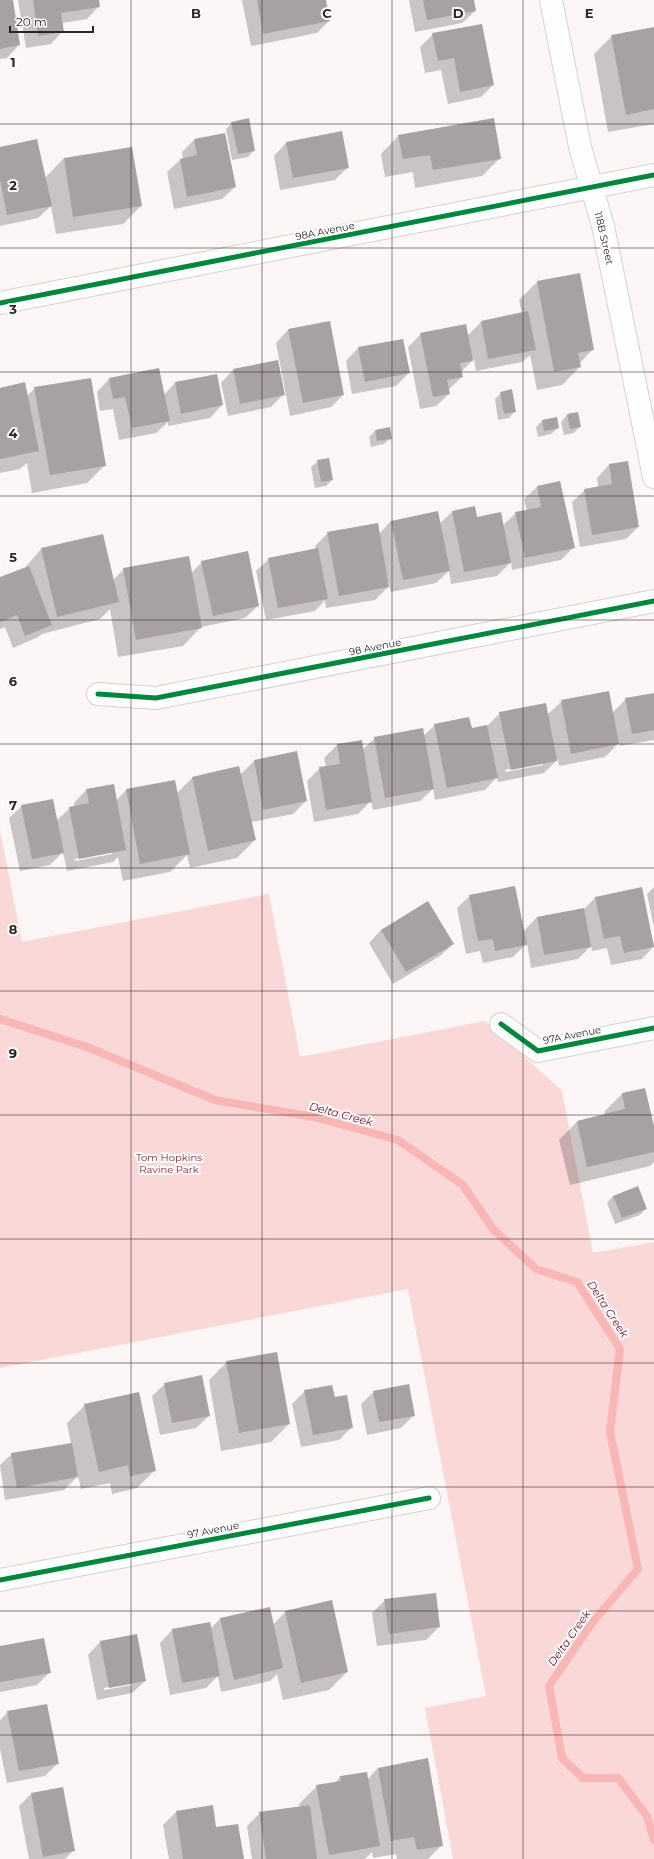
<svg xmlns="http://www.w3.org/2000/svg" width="654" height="1859" font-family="Montserrat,sans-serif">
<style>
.green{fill:#fad8d7}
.shadow{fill:#0003;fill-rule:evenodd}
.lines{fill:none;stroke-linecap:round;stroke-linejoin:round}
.stream{stroke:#f8b6b5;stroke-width:8}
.building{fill:#a8a1a1}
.minor-casing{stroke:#d8d0d0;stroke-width:24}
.minor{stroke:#fffefe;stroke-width:22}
.cycleway-casing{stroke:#fff;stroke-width:8}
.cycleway{stroke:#00873e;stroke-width:5}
.grid{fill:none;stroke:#2d2323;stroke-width:1;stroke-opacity:0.55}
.labels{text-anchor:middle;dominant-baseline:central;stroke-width:4;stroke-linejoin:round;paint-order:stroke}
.street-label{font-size:10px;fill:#2d2323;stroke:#fff}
.park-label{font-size:10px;fill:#881e28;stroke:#fff}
.water-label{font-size:11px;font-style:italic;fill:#760519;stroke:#fff}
.grid-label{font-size:13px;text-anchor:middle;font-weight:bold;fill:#2d2323;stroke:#fff;stroke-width:4;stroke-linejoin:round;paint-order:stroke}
</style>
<rect width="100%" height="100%" fill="#fcf6f6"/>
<path class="green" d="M0,830L22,942L269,894L300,1057L485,1021L562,1091L593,1253L654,1242V1859H453L425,1708L486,1696L408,1289L0,1368Z"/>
<g class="shadow">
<path d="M0,0H12L19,45L7,58L0,59Z"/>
<path d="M18,0H98L99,6L87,19L62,23L63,31L51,44L26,48Z"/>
<path d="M242,0H325L329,21L317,33L251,46Z"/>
<path d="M409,0H473L475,11L462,23L415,32Z"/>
<path d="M654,28V124L608,132L594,54L612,36Z"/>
<path d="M433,34L493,85L481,97L448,104L441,70L425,73L420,47Z"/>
<path d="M232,123L254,150L248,157L232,160L226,129Z"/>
<path d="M399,135L500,158L482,176L415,188L413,172L385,177L381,154Z"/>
<path d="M194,140L235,187L222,199L174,209L167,172L180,160L183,159L182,152Z"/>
<path d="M286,143L348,167L335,180L280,190L274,156Z"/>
<path d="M0,148L45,178L64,158L141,206L123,224L56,234L51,206L38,218L0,226Z"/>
<path d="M579,274L593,349L580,363V367L562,385L537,390L530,355L522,362L476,371L474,359L461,372L462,377L448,390L449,394L436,406L420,409L408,347L421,334L467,336L481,322L522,314L519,300L537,282Z"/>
<path d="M288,330L343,395L331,407L290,416L276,343Z"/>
<path d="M358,348L409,373L396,386L352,394L346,361Z"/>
<path d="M159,369L164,395L175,383L222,405L210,418L168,426V422L156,433L119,440L113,409L100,411L97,392L109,379Z"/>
<path d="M233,370L284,394L271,407L228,416L221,383Z"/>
<path d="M35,388L105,465L87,483L32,493L27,463L20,469L0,473V389L27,396Z"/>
<path d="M501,393L515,411L509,418L498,420L495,399Z"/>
<path d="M577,413L580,426L574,433L564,435L561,422L567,415Z"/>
<path d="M542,421L558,428L551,434L538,437L536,427Z"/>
<path d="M389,428L391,438L384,444L371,447L369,437L375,431Z"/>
<path d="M318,461L332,480L326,486L315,488L311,467Z"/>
<path d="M609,465L638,527L626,539L580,547L572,502L585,490L598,487L597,478Z"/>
<path d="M560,482L574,547L561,560L512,570L511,562L497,576L451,584L449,571L436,583L391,592L388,580H387L388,587L375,600L326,608L325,600L315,611L266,620L256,571L269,559L316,550L315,546L328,533L379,534L391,521L439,524L452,512L474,507L476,518L502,526L516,513L527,511L524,499L537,487Z"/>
<path d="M41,549L113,580L124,569L191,573L202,562L258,606L245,618L201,627L183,646L118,657L110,609L100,619L42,634L38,637L13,648L5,627L0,629V578L24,569Z"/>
<path d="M654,694V740L620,746L619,743L605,757L559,766L558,759L544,773L498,782L497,777L485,790L435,800L433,789L420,801L373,810L371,801L358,814L314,822L307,781L320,768L326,767L324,758L337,745L361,741L362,750L375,738L423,736L435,725L471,730L487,726L500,713L547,715L562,701L612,713L626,699ZM543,763V765L506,772L505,770Z"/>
<path d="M254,761L306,801L293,814L251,822L255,840L237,858L190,868L187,855L170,872L123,881L118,857L113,862L67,871L63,852L50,865L20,871L9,818L22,806L56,821L70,808L74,807V803L86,790L116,801L126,790L177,793L192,778L240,775ZM112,852V854L75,861L74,859Z"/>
<path d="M654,887V928L647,894Z"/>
<path d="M641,888L654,946L642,959L611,965L607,948L592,951L591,946L578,959L531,968L527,943L513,957L483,963L480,951L466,954L457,908L470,896L523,932L537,917L584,909L595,898Z"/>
<path d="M428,902L453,944L440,956L393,984L369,943L381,930Z"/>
<path d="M644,1089L654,1129V1162L650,1166L570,1185L559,1140L577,1122L605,1115L604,1112L622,1094Z"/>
<path d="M613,1196L646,1208L640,1215L615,1224L607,1203Z"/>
<path d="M227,1362L289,1424L271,1442L221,1451L209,1380Z"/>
<path d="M165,1384L209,1416L196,1428L160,1435L152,1396Z"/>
<path d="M305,1391L334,1399L352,1427L339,1440L301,1447L292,1404Z"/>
<path d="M374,1392L414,1415L401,1428L367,1435L361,1404Z"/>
<path d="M85,1405L155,1470L137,1488L112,1494L110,1483L81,1489L78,1476L64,1490L5,1500L0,1465L12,1454L71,1444L67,1423Z"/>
<path d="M385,1600L439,1627L426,1640L377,1646L372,1613Z"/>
<path d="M285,1612L347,1672L329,1690L283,1700L277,1674L270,1681L221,1692L218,1676L206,1688L170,1695L160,1643L172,1630L210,1629L221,1618L273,1625Z"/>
<path d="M100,1642L145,1681L132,1693L97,1700L88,1655ZM132,1683V1685L104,1690V1688Z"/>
<path d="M0,1647L50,1672L37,1685L0,1692Z"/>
<path d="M8,1712L58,1763L45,1776L7,1783L0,1749V1720Z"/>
<path d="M378,1768L442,1845L428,1859H397L396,1854L373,1858L372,1852L365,1859H252L247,1826L260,1813L300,1808L299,1804L317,1786L335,1783L340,1777L366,1773L367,1780Z"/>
<path d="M31,1794L74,1850L65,1859H29L19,1806Z"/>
<path d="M212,1806L215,1829L243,1859H169L163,1825L176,1812Z"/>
</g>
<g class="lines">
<path class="stream" d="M0,1019L87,1047L215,1100L314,1117L398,1140L463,1185L493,1229L536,1269L577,1282L620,1349L610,1432L638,1569L592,1623L549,1686L562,1758L583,1778H618L647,1816L654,1840"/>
</g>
<g class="building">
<path d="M0,0H13L20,45L0,49Z"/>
<path d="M33,0H99L100,7L61,13L64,32L38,36Z"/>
<path d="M257,0H326L330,21L263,34Z"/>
<path d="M423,0H474L476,11L427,20Z"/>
<path d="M482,24L494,85L460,92L454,58L438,61L432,33Z"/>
<path d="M654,27V109L626,115L611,35Z"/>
<path d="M249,118L255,151L238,154L231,122Z"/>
<path d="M494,118L501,159L433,170L430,155L403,159L398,135Z"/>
<path d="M342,131L349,168L293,178L286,142Z"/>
<path d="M225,133L236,187L187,197L180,159L197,155L194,139Z"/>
<path d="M37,139L52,206L7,215L0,180V147Z"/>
<path d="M132,147L142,206L73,217L64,158Z"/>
<path d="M580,273L594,350L578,353L581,367L554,372L537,281Z"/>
<path d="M528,311L536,350L488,359L481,321Z"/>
<path d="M330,321L344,395L303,403L288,329Z"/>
<path d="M466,324L473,361L460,363L463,377L447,380L450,394L433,397L420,333Z"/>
<path d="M403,339L410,373L365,382L358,347Z"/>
<path d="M278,360L285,395L240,404L233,369Z"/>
<path d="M159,368L170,421L132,428L125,397L113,399L109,378Z"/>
<path d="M217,374L223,405L181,414L175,382Z"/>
<path d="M91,378L106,466L50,475L34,387Z"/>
<path d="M25,382L39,451L0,459V388Z"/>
<path d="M512,389L516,412L504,414L500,392Z"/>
<path d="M578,412L581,427L570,429L567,414Z"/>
<path d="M557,417L559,428L544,431L542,420Z"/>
<path d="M390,427L392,439L377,441L375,430Z"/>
<path d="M329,458L333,480L321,482L317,460Z"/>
<path d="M628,461L639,527L592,535L584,489L612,484L609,464Z"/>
<path d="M560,481L575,548L525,558L515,512L541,507L537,486Z"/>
<path d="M475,506L477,517L501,512L511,563L464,572L452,511Z"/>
<path d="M438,511L450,571L403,580L391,521Z"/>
<path d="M378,523L389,587L339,596L327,532Z"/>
<path d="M103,534L119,602L57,617L41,548Z"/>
<path d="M318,548L328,599L278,608L268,558Z"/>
<path d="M248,551L259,606L213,616L201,561Z"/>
<path d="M189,556L202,628L136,640L123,568Z"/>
<path d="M29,566L52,625L25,636L17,615L0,622V577Z"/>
<path d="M609,691L619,744L571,754L561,700Z"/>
<path d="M654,693V730L632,734L625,698Z"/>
<path d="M546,703L557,761L511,770L499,712Z"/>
<path d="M469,717L472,728L487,725L498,778L447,788L434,724Z"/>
<path d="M423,728L434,789L385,798L374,737Z"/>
<path d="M362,740L372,802L326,810L319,767L340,764L337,744Z"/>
<path d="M297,751L307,801L263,810L254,760Z"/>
<path d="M239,766L256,840L208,851L192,777Z"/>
<path d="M175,780L190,854L140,864L126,789Z"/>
<path d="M114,784L126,850L79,859L69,807L89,803L86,789Z"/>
<path d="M53,799L64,853L32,859L21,805Z"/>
<path d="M515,886L527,945L495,951L493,939L478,941L469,895Z"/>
<path d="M642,887L654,947L624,953L620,936L604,939L595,897Z"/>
<path d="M428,901L454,944L406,972L381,930Z"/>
<path d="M584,908L591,947L544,955L537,917Z"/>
<path d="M645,1088L654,1126V1152L587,1167L577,1121L625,1109L622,1093Z"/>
<path d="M638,1186L647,1209L622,1218L613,1196Z"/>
<path d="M277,1352L290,1424L239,1433L226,1361Z"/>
<path d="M202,1375L210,1416L172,1423L164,1383Z"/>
<path d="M409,1384L415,1416L379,1422L373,1391Z"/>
<path d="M332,1385L335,1397L347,1395L353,1428L313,1435L304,1390Z"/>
<path d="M139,1392L156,1471L130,1476L128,1465L99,1472L84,1404Z"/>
<path d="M72,1443L78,1477L17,1488L11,1453Z"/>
<path d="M436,1593L440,1627L389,1634L384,1599Z"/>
<path d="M332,1600L348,1672L301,1683L285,1611Z"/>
<path d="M270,1607L283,1668L234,1680L220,1618Z"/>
<path d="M210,1622L220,1676L182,1683L172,1629Z"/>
<path d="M137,1634L146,1681L109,1688L100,1641Z"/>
<path d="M44,1638L51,1673L0,1682V1646Z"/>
<path d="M47,1704L59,1764L19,1771L7,1711Z"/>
<path d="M428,1758L443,1846L417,1850L414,1837L391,1841L378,1768Z"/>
<path d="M367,1772L380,1846L329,1855L316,1785L341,1781L340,1776Z"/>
<path d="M63,1787L75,1851L43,1857L31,1793Z"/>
<path d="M213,1805L216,1827L238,1824L244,1859H183L176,1811Z"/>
<path d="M310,1805L317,1859H266L259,1812Z"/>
</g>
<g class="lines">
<defs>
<g id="minor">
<path d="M551,0L580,147L603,226L654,477"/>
<path d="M0,303L654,175"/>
<path d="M98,694L156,698L654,601"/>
<path d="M501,1024L538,1051L654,1028"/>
<path d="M0,1580L429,1498"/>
</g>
</defs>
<use href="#minor" class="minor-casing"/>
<use href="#minor" class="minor"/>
<defs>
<g id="cycleway">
<path d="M0,303L654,175"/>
<path d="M98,694L156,698L654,601"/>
<path d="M501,1024L538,1051L654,1028"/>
<path d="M0,1580L429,1498"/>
</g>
</defs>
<use href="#cycleway" class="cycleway-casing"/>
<use href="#cycleway" class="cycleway"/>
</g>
<path class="grid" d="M131,0V1859M262,0V1859M392,0V1859M523,0V1859M0,124H654M0,248H654M0,372H654M0,496H654M0,620H654M0,744H654M0,868H654M0,991H654M0,1115H654M0,1239H654M0,1363H654M0,1487H654M0,1611H654M0,1735H654"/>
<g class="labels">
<g class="street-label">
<text transform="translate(325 231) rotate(-11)">98A Avenue</text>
<text transform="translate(604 238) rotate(77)">118B Street</text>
<text transform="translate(375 647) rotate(-11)">98 Avenue</text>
<text transform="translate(572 1035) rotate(-11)">97A Avenue</text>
<text transform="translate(213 1530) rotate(-11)">97 Avenue</text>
</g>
<g class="park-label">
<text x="169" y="1157">Tom Hopkins<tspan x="169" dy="12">Ravine Park</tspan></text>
</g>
<g class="water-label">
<text transform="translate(341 1114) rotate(15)">Delta Creek</text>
<text transform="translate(608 1309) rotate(57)">Delta Creek</text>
<text transform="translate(569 1638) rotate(-55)">Delta Creek</text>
</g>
</g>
<g class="grid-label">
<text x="196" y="18">B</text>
<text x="327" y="18">C</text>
<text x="458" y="18">D</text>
<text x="589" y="18">E</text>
<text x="13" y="67">1</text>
<text x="13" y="190">2</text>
<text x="13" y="314">3</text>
<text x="13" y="438">4</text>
<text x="13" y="562">5</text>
<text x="13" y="686">6</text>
<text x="13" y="810">7</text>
<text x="13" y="934">8</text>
<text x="13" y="1058">9</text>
</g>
<path d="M10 26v6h83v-6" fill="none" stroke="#2d2323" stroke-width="2"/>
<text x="16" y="26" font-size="12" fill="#2d2323" stroke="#ffffff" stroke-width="3" paint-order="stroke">20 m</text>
</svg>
